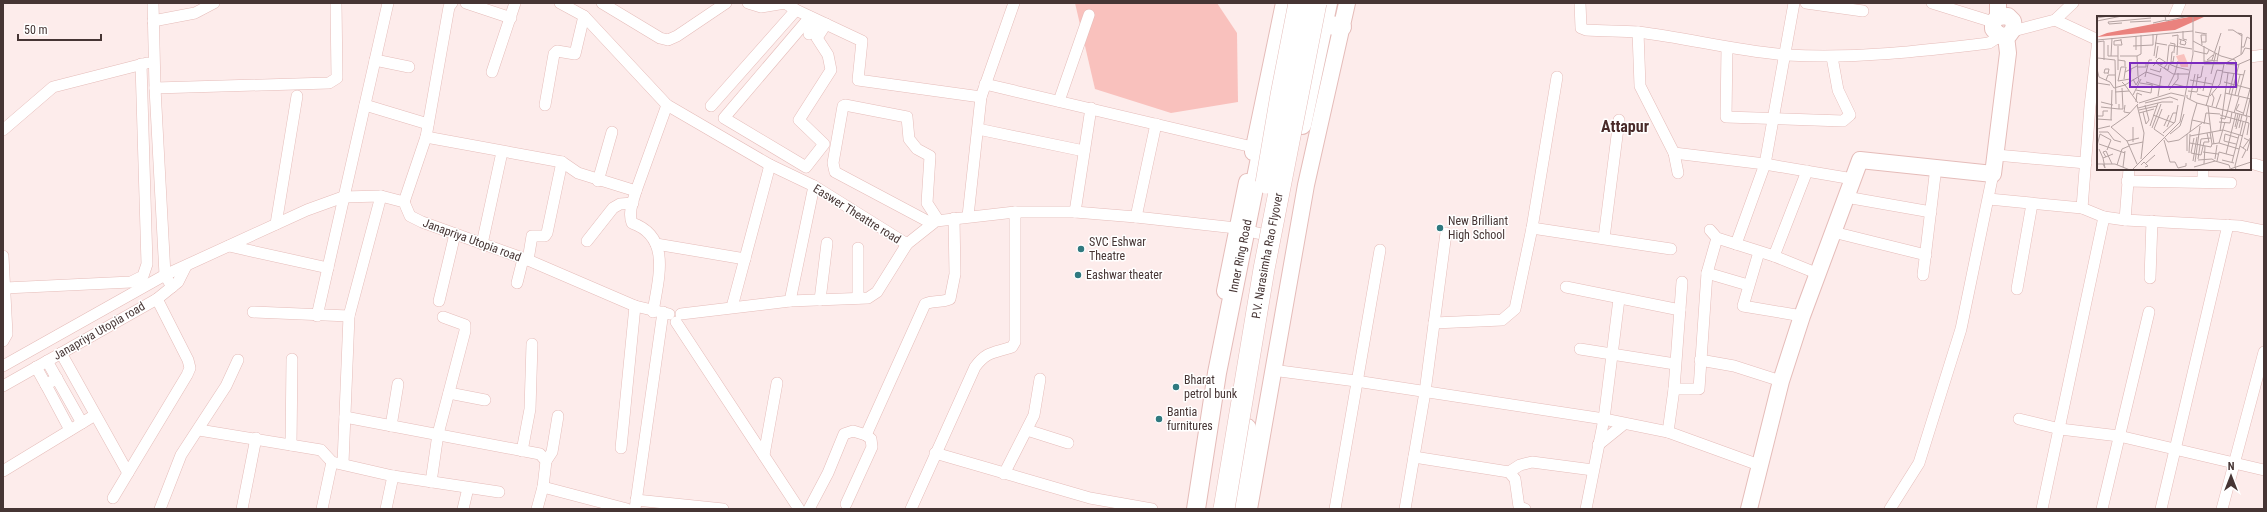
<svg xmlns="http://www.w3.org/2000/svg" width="2267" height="512" font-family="'Roboto Condensed',sans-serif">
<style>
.green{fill:#f9c1bd}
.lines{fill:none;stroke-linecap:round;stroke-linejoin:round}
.street-casing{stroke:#e5bcb9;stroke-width:12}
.secondary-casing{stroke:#e5bcb9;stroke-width:18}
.primary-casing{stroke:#e5bcb9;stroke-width:20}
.street{stroke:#fff;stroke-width:11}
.secondary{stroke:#fff;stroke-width:16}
.primary{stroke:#fff;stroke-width:18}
.highway-bridge-casing{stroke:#e5bcb9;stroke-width:22;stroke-linecap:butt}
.highway-bridge{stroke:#fff;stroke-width:21}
.poi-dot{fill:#30797f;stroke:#fff;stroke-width:1.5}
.labels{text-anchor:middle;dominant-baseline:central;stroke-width:3;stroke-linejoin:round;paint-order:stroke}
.street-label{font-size:12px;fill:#463534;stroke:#fff}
.poi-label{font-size:12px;fill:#463534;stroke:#fff;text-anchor:start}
.district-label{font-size:16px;font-weight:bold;fill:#492a29;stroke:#fff}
.inset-road{fill:none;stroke:#b4a3a2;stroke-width:1}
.view{fill:#7b2cbf;fill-opacity:0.15;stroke:#7b2cbf;stroke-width:2}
.inset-edge{fill:none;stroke:#463534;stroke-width:2}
</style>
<rect width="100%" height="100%" fill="#fdeceb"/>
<path class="green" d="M1075,3H1217L1237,33L1238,102L1171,113L1095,89Z"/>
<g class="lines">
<defs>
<g id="street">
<path d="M153,3L155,88L165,275L172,287"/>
<path d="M466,3L511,18"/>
<path d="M560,3L584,16L667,105L770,165L814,186L907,244L936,221L1015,212H1075L1136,217L1236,228L1274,237"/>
<path d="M602,3L660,38L668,40L677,36L726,3"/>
<path d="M748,3L761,7L785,3"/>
<path d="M785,3L796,10L862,41L858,80L981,97"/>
<path d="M1580,3L1581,28L1586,30C1603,31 1621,31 1638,32C1688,38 1737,51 1787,55C1855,59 1922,51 1989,43L2000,36"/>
<path d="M1806,3L1863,11"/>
<path d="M1932,3L1993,22"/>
<path d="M810,17L724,118L806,167L824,144L799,120L831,70L828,55L817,38L826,24"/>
<path d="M2174,17L2180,3"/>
<path d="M2055,20L2098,40"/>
<path d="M153,21L195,13L214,3"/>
<path d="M2013,31L2055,20L2073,3"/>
<path d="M1638,32L1640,86L1674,153L1678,173"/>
<path d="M809,34L818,21"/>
<path d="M1727,48L1726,117L1843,121L1850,115L1838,90L1832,57"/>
<path d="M2250,57L2264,55"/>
<path d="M375,60L409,67"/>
<path d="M492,72L515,3"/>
<path d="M985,84L1261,149"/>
<path d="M155,88L329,83L337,78L336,3"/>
<path d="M1059,101L1089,15"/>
<path d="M365,105L428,124"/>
<path d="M545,105L554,54L557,51L575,54L584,16"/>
<path d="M711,106L796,10"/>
<path d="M978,129L1084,151"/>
<path d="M3,130L53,87L147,63"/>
<path d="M426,137L562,162L578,173L636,191L667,105"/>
<path d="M1674,153L1765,164L1853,179"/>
<path d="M1996,155L2086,163"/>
<path d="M2254,164L2264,167"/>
<path d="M2203,169V182"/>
<path d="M598,181L612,132"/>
<path d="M2127,181L2231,183"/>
<path d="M636,191C633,201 628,213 632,223C672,237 658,279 653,312"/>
<path d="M1846,197L1931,212"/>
<path d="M1989,199L2082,208L2104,217L2125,220L2239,226L2264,231"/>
<path d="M404,202L426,137L449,7L452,3"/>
<path d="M2082,208L2090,106L2098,40"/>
<path d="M1075,212L1091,108"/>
<path d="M968,216L981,97L1014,3"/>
<path d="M1136,217L1156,124"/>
<path d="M2125,220L2129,169"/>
<path d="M931,223L835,172L833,163L843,106L845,105L907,117L909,139L917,149L930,156L927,203L938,220"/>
<path d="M276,224L297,96"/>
<path d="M1532,228L1671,249"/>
<path d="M1710,230L1717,238L1774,256L1816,273"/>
<path d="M1833,232L1926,255"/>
<path d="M1604,238L1619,120"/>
<path d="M587,241L613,208L620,204L633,203"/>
<path d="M482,244L502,152"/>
<path d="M656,244L745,259"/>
<path d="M1736,244L1765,164L1794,3"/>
<path d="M229,246L328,268"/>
<path d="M1759,252L1743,306L1802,316"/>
<path d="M3,256L7,334L3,341"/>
<path d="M1774,256L1807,171"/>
<path d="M528,260L532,236H545L547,233L562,162"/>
<path d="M1707,273L1748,285"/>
<path d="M1923,275L1936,167"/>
<path d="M2150,278L2152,221"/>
<path d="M517,283L523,259"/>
<path d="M1566,287L1680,310"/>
<path d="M5,288L131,282L143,276L147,264L141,64"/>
<path d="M2017,289L2032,204"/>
<path d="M858,298V248"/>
<path d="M820,300L827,243"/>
<path d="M439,301L455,234"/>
<path d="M790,301L814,186"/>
<path d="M732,307L770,165"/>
<path d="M253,312L349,316"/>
<path d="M681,314L790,301L868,298L877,292L907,244"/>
<path d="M317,316L388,3"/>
<path d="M676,322L799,509"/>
<path d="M1434,323L1502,320L1515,309L1532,228L1557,77"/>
<path d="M1580,349L1675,364"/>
<path d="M61,353L128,473L187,375L190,368L188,360L157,299"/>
<path d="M1700,360L1734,366L1781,381"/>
<path d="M47,361L82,423"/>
<path d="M3,366L165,275L307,210L343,197L381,196L404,202L410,216L422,222L528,260L635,306L669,314"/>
<path d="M36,367L46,385"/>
<path d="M1272,370L1356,381L1604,419L1668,432L1759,465"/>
<path d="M57,378L46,385L70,430"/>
<path d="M3,386L157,299L178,282L186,266"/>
<path d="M1674,389L1682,282"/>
<path d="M449,393L485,400"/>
<path d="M345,417L540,454L546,461L543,487L537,509"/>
<path d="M2019,419L2060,429L2119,436L2264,470"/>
<path d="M391,426L398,384"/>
<path d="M199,430L321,450L332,462L393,476L499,492"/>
<path d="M1027,430L1068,443"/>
<path d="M1668,432L1674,389H1699L1707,273L1717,238"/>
<path d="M291,445L292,359"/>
<path d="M1598,445L1624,424"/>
<path d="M621,448L635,306"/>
<path d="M522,451L530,409L532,344"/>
<path d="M935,453L1090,498L1152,509"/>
<path d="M764,455L777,383"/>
<path d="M1414,457L1509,472L1515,479L1519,507L1525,509"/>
<path d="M546,461L552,452L558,416"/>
<path d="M343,463L349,316L381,196"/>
<path d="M3,471L95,415"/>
<path d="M1509,472L1520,465L1532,462L1593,470"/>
<path d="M1004,474L1034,415L1040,379"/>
<path d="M431,482L438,434L465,331V325L443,317"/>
<path d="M543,487L627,509"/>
<path d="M113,498L128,473"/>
<path d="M636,500L723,509"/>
<path d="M846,504L872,447L871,439L866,435"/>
<path d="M160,509L181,455L226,386L238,360"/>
<path d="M242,509L256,438"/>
<path d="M322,509L332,462"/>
<path d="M386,509L393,476"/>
<path d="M463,509L468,488"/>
<path d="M635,509L663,312"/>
<path d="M809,509L828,473L844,434L853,431L866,435L925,304C933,300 941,303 950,299L955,274L954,218"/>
<path d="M911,509L975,367C987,351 994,353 1012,347L1015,342V212"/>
<path d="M1335,509L1380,250"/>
<path d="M1405,509L1425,392L1446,233"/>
<path d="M1586,509L1604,419L1619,299"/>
<path d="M1890,509L1919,463L1961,329L1993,174"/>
<path d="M2042,509L2104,217"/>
<path d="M2102,509L2149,312"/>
<path d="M2161,509L2228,225"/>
<path d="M2222,509L2264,352"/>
</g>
<g id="secondary">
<path d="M1998,3V17L1993,22V29L2000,36L2009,35L2014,28L2013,21L2008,16L1998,17"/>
<path d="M1253,152L1284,3"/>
<path d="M1225,291L1247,182"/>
<path d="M1249,509L1306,185L1347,3"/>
<path d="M1749,509L1781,381L1802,316L1860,160L1993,174L2008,53L2006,36"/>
</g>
<g id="primary">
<path d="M1324,24L1342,27"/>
<path d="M1302,125L1328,3"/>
<path id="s1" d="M1196,509L1217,373L1264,138"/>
<path d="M1236,509L1247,428"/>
</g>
</defs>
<use href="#street" class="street-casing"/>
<use href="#secondary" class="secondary-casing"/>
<use href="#primary" class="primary-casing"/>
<use href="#street" class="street"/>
<use href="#secondary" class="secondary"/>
<use href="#primary" class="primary"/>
<defs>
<g id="highway-bridge">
<path d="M1266,183L1281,95L1299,3"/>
<path id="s2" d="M1224,509L1264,269L1316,3"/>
</g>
</defs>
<use href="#highway-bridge" class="highway-bridge-casing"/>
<use href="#highway-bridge" class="highway-bridge"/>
</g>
<g class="poi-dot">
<circle cx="1440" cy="228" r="4"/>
<circle cx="1081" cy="249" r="4"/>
<circle cx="1078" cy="275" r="4"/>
<circle cx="1176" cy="387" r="4"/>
<circle cx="1159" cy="419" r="4"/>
</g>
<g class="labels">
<g class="street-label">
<text transform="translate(857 214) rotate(32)">Easwer Theattre road</text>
<text transform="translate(472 240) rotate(20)">Janapriya Utopia road</text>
<text stroke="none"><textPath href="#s2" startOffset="257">P.V. Narasimha Rao Flyover</textPath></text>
<text stroke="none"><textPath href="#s1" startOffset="257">Inner Ring Road</textPath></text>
<text transform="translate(99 331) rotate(-30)">Janapriya Utopia road</text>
</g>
<g class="poi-label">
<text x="1448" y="221">New Brilliant<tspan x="1448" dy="14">High School</tspan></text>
<text x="1089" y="242">SVC Eshwar<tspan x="1089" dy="14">Theatre</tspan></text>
<text x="1086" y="275">Eashwar theater</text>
<text x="1184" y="380">Bharat<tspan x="1184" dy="14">petrol bunk</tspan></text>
<text x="1167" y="412">Bantia<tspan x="1167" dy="14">furnitures</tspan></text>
</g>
<g class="district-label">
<text x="1625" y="126">Attapur</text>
</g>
</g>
<g transform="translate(2097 16)">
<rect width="154" height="154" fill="#fdeceb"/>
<path d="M87,38L91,48V51H84L79,40Z" fill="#f9c1bd"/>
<path d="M97,0H109L78,14L0,21L10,17Z" fill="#ea827e"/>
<path class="inset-road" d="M68,0L69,5L92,0M0,2L12,0M0,5L25,0M11,6L54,2M11,6L12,8L25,7M33,6L54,5M56,7L69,4M131,14H136L145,20M86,15V23L90,24M98,16L110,18M141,17L145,18L144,38M39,20V34M75,20L81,19L80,39M24,23V24L25,29H17V25L24,24M82,23L88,25L89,26L88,29L83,28L84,24M0,24L96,15M96,25L124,40L138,44L140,49M0,26L7,25V44M58,27L70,29M73,27L78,28L77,35M11,29V40H21M105,29L104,19H109V26H105M0,30V45M36,30L56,29V18M107,30V48H127M144,31H147L150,21L154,23M97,35L110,38L112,34M116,39L110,44L121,45M14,40L15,22M23,40H40M40,40L44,38V19M40,40L41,60M57,40L60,18M77,40L76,46H74L75,36H78M1,42L18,44M59,42L61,30M18,44L19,88M21,44L28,45V50M115,44L124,17M107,45L120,47M120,45L123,30M68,46L64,49L59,45L62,42L70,47M71,47L67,52L71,54L72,49M127,48L145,38L148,32L154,33M129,48L140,49L154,43M56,50L59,47L76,58H92M40,51H49V47M79,51L70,47L72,29L95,33M79,51L92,54M0,53L2,61L13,66L17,72L28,69L41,87M53,53L63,56L64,52M21,54V30M28,56L29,51H24L21,65L33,63L34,53M126,56L147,59M11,57H7L8,53H12L11,58M78,57L81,45M101,58L99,71L104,72M114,58L119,37M48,61L52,44H55M100,62L104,61L106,50M27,63L28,56L40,50M36,63L39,69L42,64L41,61M9,64L11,59H18M93,64L115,68M25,66L28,69L49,56L65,61M49,66L63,70M127,66L154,73M0,67L13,69M43,67L56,69M77,68L89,71M63,70L71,71L78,57M39,74L54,77L55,69M72,74L81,63V57M91,75L100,76L101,71M106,75L109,61M18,76L32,75M128,77L154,83M100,78L112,81M115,78L117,82L115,90M132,78L137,57M36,79L44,63M90,79V82L100,87L154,101M138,79L143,59M61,80L64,61M113,80L123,68L127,48M141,80L148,54M93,83L98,58M4,86L16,89M39,86L40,77L45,79M42,87L74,77L87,80M48,87L73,81L81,84M22,88V93H26L25,72M142,88L139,94L146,97M28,89L27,96L33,97M40,89L47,117L44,143M48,89L52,104L49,108M109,90L120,54L126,55M111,90L114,116M4,91L22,93M41,92L65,86H76M119,92L124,78M65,93L57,113L67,120M42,94L60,90M46,96L49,108M42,97L57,93M137,97L142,81M56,99L77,107M123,99L152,107L150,119M146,99L153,73M0,100H6V95H11M149,101L153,83M123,102L128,103L130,97L142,48M0,103L15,104M14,104L15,74M95,104L100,87M122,106L133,107L135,96M107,108L109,97L123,98M53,110L61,87M67,110L72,99M36,111V126M70,111L76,97H80M138,111L141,98M55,112L64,88M142,112L145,99M0,113L13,110M139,113L143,98M123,115L131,57M2,116H11L17,124L24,126M93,116L95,104L113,108M113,116L115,128M115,116L117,128M66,117L78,106L81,89M3,118L14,124L10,134M73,118L83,110L87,98M128,118L127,125L139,128M128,118L141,122M143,119L146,106M93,120L126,114L146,120M68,122L71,126L82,124L105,107M97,122L94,137L104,139L107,126H112L110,117M147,122L153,125L150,135M67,124L73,146H78L81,152L89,150V147M30,125L42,122M93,127L114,131L115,128L122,127L142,133M122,127L128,106M2,128L28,137M32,129L46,126M0,130L3,118M143,130L149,134L145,142M146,132L154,121M2,133L6,142L16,138M90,135V118M106,136L121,138M92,137L93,118M129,138L139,97M9,141L6,136L9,135L15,148M101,143L104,123L114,122M118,143L120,129M101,144L115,143L118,145M125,144L137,147M96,145L100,121M120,145L122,136L137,140M98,146L103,110M135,146L142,119M49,147L58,139M0,148H18L33,154M6,148L8,152L6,142M40,148L30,125L14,111L31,99L41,88M107,148L108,130M20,149L25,133L32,130M44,149L47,146L51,150L48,151M26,151L28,135M97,151L118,145L132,149L133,152M35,154L83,106L96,38V0M130,154L154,146M139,154L138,150L150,101"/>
<path class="view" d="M33,47H139V71H33Z"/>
<rect width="154" height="154" class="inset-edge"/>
</g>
<rect width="2267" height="512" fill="none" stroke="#463534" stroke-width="8"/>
<g transform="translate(2231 476)" stroke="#ffffff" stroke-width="3" paint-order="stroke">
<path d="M0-3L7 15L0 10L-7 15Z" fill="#463534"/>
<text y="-6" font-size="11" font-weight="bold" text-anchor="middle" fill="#463534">N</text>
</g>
<path d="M18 34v6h83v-6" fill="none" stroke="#463534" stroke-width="2"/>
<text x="24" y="34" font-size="12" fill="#463534" stroke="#ffffff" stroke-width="3" paint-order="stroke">50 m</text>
</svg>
